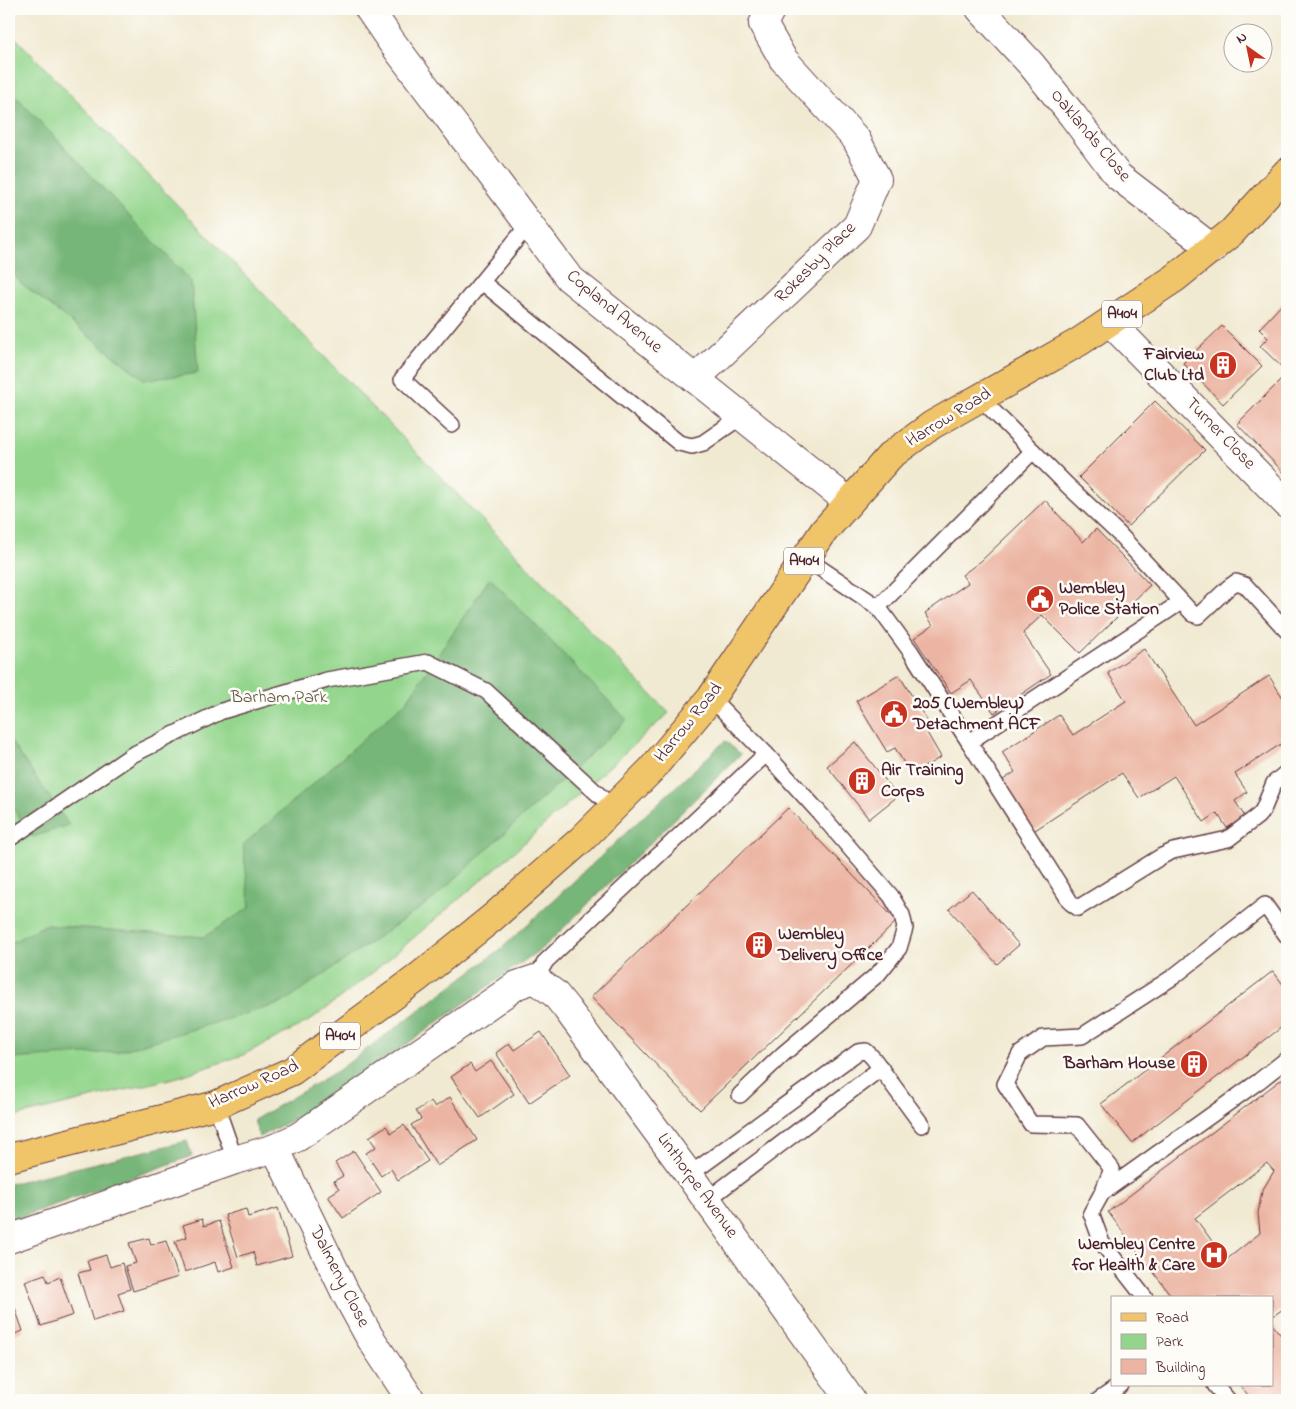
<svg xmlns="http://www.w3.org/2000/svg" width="1296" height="1409" font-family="'Indie Flower',sans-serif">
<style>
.green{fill:#93d58c;stroke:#6e7a5c}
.forest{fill:#76b678;stroke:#606a52}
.building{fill:#ecb5a3;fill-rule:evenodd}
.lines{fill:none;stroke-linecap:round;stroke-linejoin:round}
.service-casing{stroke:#633d44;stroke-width:18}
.minor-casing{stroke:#633d44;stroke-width:30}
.primary-casing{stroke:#633d44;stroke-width:30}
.service{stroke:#fff;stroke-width:15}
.minor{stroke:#fff;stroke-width:28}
.primary{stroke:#f0c469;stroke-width:28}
.labels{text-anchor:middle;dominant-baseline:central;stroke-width:5;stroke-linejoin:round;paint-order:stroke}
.shield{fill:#fdfcf7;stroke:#806168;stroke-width:1}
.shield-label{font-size:16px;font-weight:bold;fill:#4a1f2b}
.street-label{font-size:18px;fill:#4a1f2b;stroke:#fdfcf7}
.poi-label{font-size:18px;font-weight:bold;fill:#4a1f2b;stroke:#fdfcf7;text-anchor:start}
.park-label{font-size:18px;fill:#605648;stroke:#fdfcf7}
</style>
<rect width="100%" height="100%" fill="#fdfcf7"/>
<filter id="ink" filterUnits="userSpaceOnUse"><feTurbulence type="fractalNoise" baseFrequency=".02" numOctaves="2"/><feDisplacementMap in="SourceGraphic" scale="10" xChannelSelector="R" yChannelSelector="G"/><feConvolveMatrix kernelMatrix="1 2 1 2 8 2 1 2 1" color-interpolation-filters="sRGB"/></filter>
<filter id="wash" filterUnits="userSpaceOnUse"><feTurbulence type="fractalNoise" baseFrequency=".0096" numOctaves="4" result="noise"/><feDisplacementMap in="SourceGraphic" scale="20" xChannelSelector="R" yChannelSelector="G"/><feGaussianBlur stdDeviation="1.12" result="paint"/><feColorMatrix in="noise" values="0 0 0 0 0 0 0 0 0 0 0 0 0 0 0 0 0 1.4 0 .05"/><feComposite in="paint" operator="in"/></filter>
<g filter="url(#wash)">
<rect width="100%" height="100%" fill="#f1ead2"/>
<path class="green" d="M9,31L669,713L504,861L372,973L309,1021L243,1055L178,1077L9,1118Z"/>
<g class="forest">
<path d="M9,89L191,281L198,373L145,380L21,283L9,270Z"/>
<path d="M490,578L627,720L432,900L282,1003L116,1052L9,1059V944L45,925L204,937L250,907L243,845L406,702Z"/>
<path d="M9,739L69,825L33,837L9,802Z"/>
<path d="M725,741L741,754L545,946L400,1049L301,1115L259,1137L254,1120L339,1070L501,949Z"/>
<path d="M187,1141L192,1156L9,1221V1184Z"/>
</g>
<g id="blocks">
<g class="building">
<path d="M1287,299V372L1260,346L1268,338L1259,329Z"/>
<path d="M1222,326L1262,366L1223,404L1183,363Z"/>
<path d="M1284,377L1287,380V476L1237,424Z"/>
<path d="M1155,401L1205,450L1128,526L1079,477Z"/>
<path d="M1045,500L1083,542L1096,529L1150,585L1080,653L1042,615L1023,633L1051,674L994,713L971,680L951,693L914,638L933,625L925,613L968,583L962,575L981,561Z"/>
<path d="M1144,649L1194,725L1269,676L1287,704V740L1235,774L1247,792L1235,801L1245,817L1227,828L1217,813L1204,822L1174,776L1139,798L1122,773L1032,832L1000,782L1015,772L1002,752L1059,715L1073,735L1126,701L1108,673Z"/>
<path d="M899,675L931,727L926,731L941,757L911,775L895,748L887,752L856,701Z"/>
<path d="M855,742L898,796L869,819L827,766Z"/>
<path d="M788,808L897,921L700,1110L591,997Z"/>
<path d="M972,890L1019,945L997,964L949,909Z"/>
<path d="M1273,971L1287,990V1023L1132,1143L1101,1104Z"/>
<path d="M541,1032L570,1075L529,1103L496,1053L509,1043L514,1050Z"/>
<path d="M491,1061L514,1094L480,1118L451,1077L470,1064L475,1072Z"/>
<path d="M1287,1075V1306L1272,1317V1298H1173L1108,1212ZM1267,1163L1274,1171L1262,1191L1258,1213L1260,1233L1226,1260L1195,1218Z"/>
<path d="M450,1097L477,1140L437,1166L411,1125L421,1119L416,1111L431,1101L435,1107Z"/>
<path d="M404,1125L428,1161L398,1180L391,1169L381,1176L366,1153L376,1147L369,1137L386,1126L391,1133Z"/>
<path d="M354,1151L381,1192L343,1218L328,1196L339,1189L334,1181L343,1176L335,1163Z"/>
<path d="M278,1208L292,1256L257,1266L253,1252L238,1257L225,1215L246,1209L248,1217Z"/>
<path d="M202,1219L204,1226L219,1221L234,1267L218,1272L215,1262L185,1272L175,1241L187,1237L183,1225Z"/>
<path d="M149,1238L151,1245L166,1241L178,1277L133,1291L125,1266L136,1263L129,1243Z"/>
<path d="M106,1255L110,1267L122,1263L130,1289L118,1293L124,1311L93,1321L78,1273L90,1270L87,1261Z"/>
<path d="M45,1274L48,1282L60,1277L73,1315L41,1326L25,1281Z"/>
<path d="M9,1291L23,1331L9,1336Z"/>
<path d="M1272,1324L1287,1343V1400H1252L1240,1385H1272Z"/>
</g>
</g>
</g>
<g filter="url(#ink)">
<use href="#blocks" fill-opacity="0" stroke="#633d44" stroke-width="1"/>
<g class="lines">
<defs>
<g id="service">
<path d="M482,282L679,443L692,446L703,443L742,416"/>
<path d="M980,398L1067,485L1120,535L1193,614L1198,616L1229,587L1236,582L1245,585L1287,631"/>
<path d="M452,425L402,379L529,224"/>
<path d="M805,558L878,607L911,652L969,742L1181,602"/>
<path d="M878,607L1033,451"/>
<path d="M711,698L766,754L817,810L891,896L902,915L905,928L899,948L878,974L783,1054L740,1095"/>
<path d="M969,742L1071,903L1078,908L1162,856L1173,851L1228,839L1258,816L1263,810L1274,783L1287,772"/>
<path d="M9,839L132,755L222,711L327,680L428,662L486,691L612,807"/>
<path d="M535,979L546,961L766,754"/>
<path d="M216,1105L235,1160"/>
<path d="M689,1175L858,1052L866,1051L873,1058L922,1125"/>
<path d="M1102,1193L1112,1169L1077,1125L1031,1124L1005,1084L1020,1054L1043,1038L1082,1036L1173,977L1265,905L1287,936"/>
<path d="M707,1200L881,1068"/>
<path d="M1145,1298L1102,1243L1091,1213L1102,1193L1259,1081L1287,1059"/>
<path d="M1215,1385L1228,1400"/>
<path d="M1099,1400L1121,1385"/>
</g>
<g id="minor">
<path d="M369,9L391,41L569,278L849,502"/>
<path d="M980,9L1031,64L1073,116L1118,176L1213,249"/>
<path d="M1110,322L1287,504"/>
<path d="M695,379L857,226L877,179L856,139L783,59L763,24L771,9"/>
<path d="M275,1148L345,1292L369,1336L411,1400"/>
<path d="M9,1239L235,1160L275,1148L298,1137L517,985L535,979L555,994L567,1009L689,1175L851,1400"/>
</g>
<path id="primary" d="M9,1158L216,1105L292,1071L416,979L492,918L581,840L651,770L711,698L824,531L890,456L932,425L1079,342L1175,278L1232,232L1287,172"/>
</defs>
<use href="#service" class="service-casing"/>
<use href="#minor" class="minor-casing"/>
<use href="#primary" class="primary-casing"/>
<use href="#service" class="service"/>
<use href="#minor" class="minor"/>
<use href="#primary" class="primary"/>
</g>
</g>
<defs>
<symbol id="building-disc" viewBox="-11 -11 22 22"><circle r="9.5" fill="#c8321e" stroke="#fdfcf7"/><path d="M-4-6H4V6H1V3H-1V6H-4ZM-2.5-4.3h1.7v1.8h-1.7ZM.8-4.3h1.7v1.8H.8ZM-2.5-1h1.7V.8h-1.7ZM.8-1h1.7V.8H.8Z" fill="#fff"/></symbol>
<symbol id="civic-disc" viewBox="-11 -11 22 22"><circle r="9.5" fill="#c8321e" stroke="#fdfcf7"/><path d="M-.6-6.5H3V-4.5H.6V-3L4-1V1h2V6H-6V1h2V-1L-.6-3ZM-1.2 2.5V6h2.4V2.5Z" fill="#fff"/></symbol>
<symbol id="hospital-disc" viewBox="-11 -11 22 22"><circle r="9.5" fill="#c8321e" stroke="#fdfcf7"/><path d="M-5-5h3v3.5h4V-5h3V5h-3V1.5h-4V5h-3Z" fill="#fff"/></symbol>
</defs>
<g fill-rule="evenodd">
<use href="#building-disc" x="1207" y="349" width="32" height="32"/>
<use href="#civic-disc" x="1024" y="583" width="32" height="32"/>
<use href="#civic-disc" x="878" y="698" width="32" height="32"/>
<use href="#building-disc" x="846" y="765" width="32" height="32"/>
<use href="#building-disc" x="743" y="929" width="32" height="32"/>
<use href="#building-disc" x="1178" y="1048" width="32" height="32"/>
<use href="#hospital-disc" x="1198" y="1239" width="32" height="32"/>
</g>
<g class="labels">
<g class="shield">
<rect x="1102" y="300.5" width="40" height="27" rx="4"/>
<rect x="784" y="547.5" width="40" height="27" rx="4"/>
<rect x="320" y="1022.5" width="40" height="27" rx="4"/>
</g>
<g class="shield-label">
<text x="1122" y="314">A404</text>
<text x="804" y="561">A404</text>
<text x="340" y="1036">A404</text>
</g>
<g class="street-label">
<text transform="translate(1090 136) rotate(50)">Oaklands Close</text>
<text transform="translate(816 263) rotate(-45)">Rokesby Place</text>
<text transform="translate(614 312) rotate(40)">Copland Avenue</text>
<text transform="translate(949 418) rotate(-32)">Harrow Road</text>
<text transform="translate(1220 434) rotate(46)">Turner Close</text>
<text transform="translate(689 723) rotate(-51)">Harrow Road</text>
<text transform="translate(254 1085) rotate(-24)">Harrow Road</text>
<text transform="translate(697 1186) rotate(54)">Linthorpe Avenue</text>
<text transform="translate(339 1277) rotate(63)">Dalmeny Close</text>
</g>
<g class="poi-label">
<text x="1204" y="355" text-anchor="end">Fairview<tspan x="1204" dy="21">Club Ltd</tspan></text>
<text x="1059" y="589">Wembley<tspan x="1059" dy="21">Police Station</tspan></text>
<text x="913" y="704">205 (Wembley)<tspan x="913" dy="21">Detachment ACF</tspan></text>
<text x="881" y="771">Air Training<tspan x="881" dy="21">Corps</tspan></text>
<text x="778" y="935">Wembley<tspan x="778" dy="21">Delivery Office</tspan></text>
<text x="1175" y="1064" text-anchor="end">Barham House</text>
<text x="1195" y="1245" text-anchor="end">Wembley Centre<tspan x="1195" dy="21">for Health &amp; Care</tspan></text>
</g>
<g class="park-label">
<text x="279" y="698">Barham Park</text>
</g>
</g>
<rect width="1296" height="1409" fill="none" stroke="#fdfcf7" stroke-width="30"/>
<rect x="1111" y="1296" width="162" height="90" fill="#fdfcf7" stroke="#b5a4a5"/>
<rect x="1121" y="1313" width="25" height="8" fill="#f0c469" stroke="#b5a4a5"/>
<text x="1156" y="1322" font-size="15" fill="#4a1f2b">Road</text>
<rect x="1121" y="1334" width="25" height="15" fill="#93d58c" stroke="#b5a4a5"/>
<text x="1156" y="1346" font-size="15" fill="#4a1f2b">Park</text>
<rect x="1121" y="1359" width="25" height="15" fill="#ecb5a3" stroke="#b5a4a5"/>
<text x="1156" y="1372" font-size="15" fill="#4a1f2b">Building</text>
<g transform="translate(1248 48) rotate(327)"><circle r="24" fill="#fdfcf7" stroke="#b5a4a5"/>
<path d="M0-4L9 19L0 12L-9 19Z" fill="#c8321e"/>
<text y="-8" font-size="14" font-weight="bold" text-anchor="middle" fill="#4a1f2b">N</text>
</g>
</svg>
